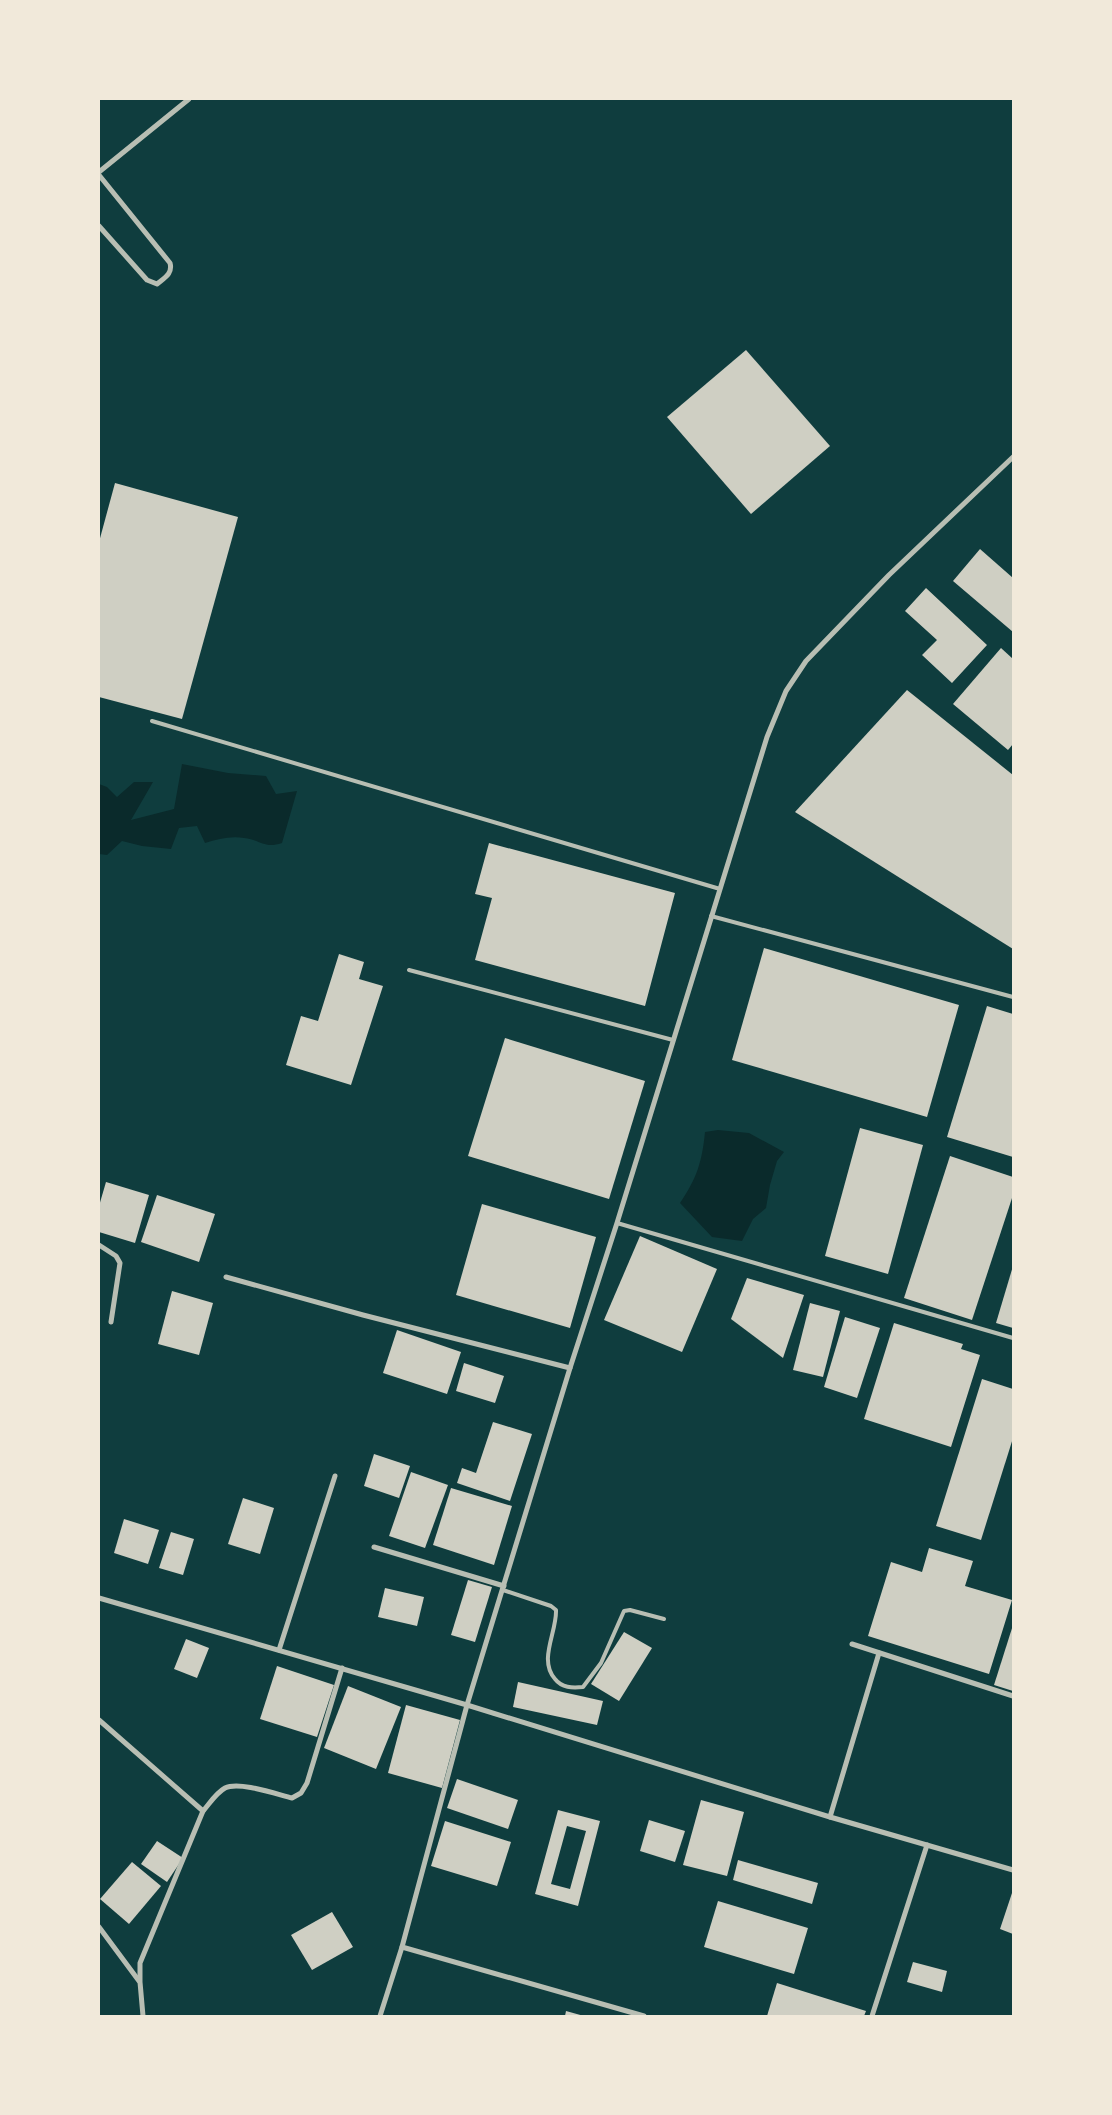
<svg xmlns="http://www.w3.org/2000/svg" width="1112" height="2115" font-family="Mulish,sans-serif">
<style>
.water{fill:#0a2a2b}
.building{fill:#cfcfc3;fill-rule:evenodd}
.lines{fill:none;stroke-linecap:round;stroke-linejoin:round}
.service{stroke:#b8beb3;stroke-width:4}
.minor{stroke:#b8beb3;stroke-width:5}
</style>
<rect width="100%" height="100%" fill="#0f3d3e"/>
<g class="water">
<path d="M182,764L228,773L266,776L276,794L297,791L282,843C264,849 261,840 244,838C230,836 218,839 205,843L197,826L179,828L171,849L142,846L122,841L107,855L99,854V784L107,787L117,797L134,782H153L131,820L174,809Z"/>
<path d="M718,1130L749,1133L784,1152L777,1161L770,1185L766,1208L753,1219L742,1241L712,1237L680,1203C697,1178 702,1162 705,1132Z"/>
</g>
<g class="building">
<path d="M746,350L830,446L751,514L667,417Z"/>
<path d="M115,483L238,517L182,719L99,697V542Z"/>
<path d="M980,549L1013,578V632L953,581Z"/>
<path d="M926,588L987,645L952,683L922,655L937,640L905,611Z"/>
<path d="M1001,648L1013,659V744L1008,750L953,704Z"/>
<path d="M907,690L1013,775V949L795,812Z"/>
<path d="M489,843L675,893L645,1006L475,960L492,898L475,894Z"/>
<path d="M764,948L959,1005L927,1117L732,1060Z"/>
<path d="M339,954L364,962L359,979L383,986L351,1085L286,1065L301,1016L318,1021Z"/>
<path d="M987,1006L1013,1014V1157L947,1137Z"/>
<path d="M505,1038L645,1081L609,1199L468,1156Z"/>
<path d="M860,1128L923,1145L888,1274L825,1256Z"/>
<path d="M950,1156L1013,1177V1195L972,1320L904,1298Z"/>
<path d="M106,1182L149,1195L135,1243L99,1232V1206Z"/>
<path d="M157,1195L215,1214L199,1262L141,1242Z"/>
<path d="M482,1204L596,1237L570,1328L456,1295Z"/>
<path d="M640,1236L717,1269L682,1352L604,1320Z"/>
<path d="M1013,1266V1328L996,1323Z"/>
<path d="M747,1278L804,1295L783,1358L731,1319Z"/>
<path d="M172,1291L213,1303L199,1355L158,1344Z"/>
<path d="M810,1303L840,1311L823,1377L793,1370Z"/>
<path d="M845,1317L880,1328L857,1398L824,1387Z"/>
<path d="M894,1323L963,1344L961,1349L980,1355L951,1447L864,1419Z"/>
<path d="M397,1330L461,1352L447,1394L383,1373Z"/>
<path d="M464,1363L504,1376L495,1403L456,1391Z"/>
<path d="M982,1379L1013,1389V1438L981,1540L936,1526Z"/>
<path d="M493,1422L532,1434L510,1501L457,1483L462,1468L476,1473Z"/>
<path d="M374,1454L410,1466L399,1498L364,1486Z"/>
<path d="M411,1472L448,1485L425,1548L389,1536Z"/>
<path d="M451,1488L512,1506L494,1565L433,1545Z"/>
<path d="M243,1498L274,1508L260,1554L228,1544Z"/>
<path d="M124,1519L159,1530L148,1564L114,1553Z"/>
<path d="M171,1532L194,1539L183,1575L159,1568Z"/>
<path d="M929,1548L973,1561L965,1586L1012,1600L989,1674L868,1636L891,1562L922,1572Z"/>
<path d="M468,1580L492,1587L475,1642L451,1635Z"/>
<path d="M385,1588L424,1597L417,1626L378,1617Z"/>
<path d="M1013,1625V1691L994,1685Z"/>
<path d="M624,1632L652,1648L619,1701L591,1684Z"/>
<path d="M186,1639L209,1648L197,1678L174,1669Z"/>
<path d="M277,1666L334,1685L317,1737L260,1719Z"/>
<path d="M518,1682L603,1701L597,1725L513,1707Z"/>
<path d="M348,1686L401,1707L376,1769L324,1748Z"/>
<path d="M406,1705L460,1720L442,1788L388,1773Z"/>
<path d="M457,1779L518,1800L508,1829L447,1808Z"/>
<path d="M701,1800L744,1812L727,1876L683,1865Z"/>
<path d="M558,1810L600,1821L578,1906L535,1894ZM567,1826L586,1831L570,1889L551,1884Z"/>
<path d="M649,1820L685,1831L675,1862L640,1851Z"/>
<path d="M445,1821L511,1842L497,1886L431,1866Z"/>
<path d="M157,1841L183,1858L167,1882L141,1864Z"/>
<path d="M738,1860L818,1883L812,1904L733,1880Z"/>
<path d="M132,1862L161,1886L129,1924L100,1899Z"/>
<path d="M1013,1890V1934L1000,1929Z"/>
<path d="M718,1901L808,1928L794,1974L704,1947Z"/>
<path d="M332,1912L353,1947L312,1970L291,1935Z"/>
<path d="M913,1962L947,1971L942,1992L907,1982Z"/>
<path d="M777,1983L866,2011L864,2016H767Z"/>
<path d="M566,2011L584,2016H565Z"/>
</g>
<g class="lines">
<g class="service">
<path d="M152,721L720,889"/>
<path d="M711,916L1013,997"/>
<path d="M409,970L673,1040"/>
<path d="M617,1223L1013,1338"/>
<path d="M503,1590L551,1606L556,1610C557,1632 538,1660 555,1679C562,1688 572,1688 583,1687L601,1663L624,1611L630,1610L664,1619"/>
</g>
<g class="minor">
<path d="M99,172L189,99"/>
<path d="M99,175L170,263C173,274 164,278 157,284L147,280L99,226"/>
<path d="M99,1245L116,1256L120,1263L111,1322"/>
<path d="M226,1277L363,1315L570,1368"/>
<path d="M374,1547L504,1586"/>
<path d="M99,1598L467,1705L830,1817L1013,1870"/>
<path d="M852,1644L1013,1696"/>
<path d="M279,1650L335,1476"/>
<path d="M99,1720L203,1811"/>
<path d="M830,1817L879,1653"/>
<path d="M99,1927L139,1981"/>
<path d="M402,1947L644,2016"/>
<path d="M143,2016L140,1982V1963L203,1811C210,1803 216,1793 225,1788C239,1781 276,1794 292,1798L301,1793L307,1783L342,1668"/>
<path d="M380,2016L402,1947L467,1705L570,1368L617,1223L767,737L786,691L806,661L889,575L1013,457"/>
<path d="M872,2016L927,1845"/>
</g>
</g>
<rect width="1112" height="2115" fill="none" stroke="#f1e9da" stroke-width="200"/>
</svg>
